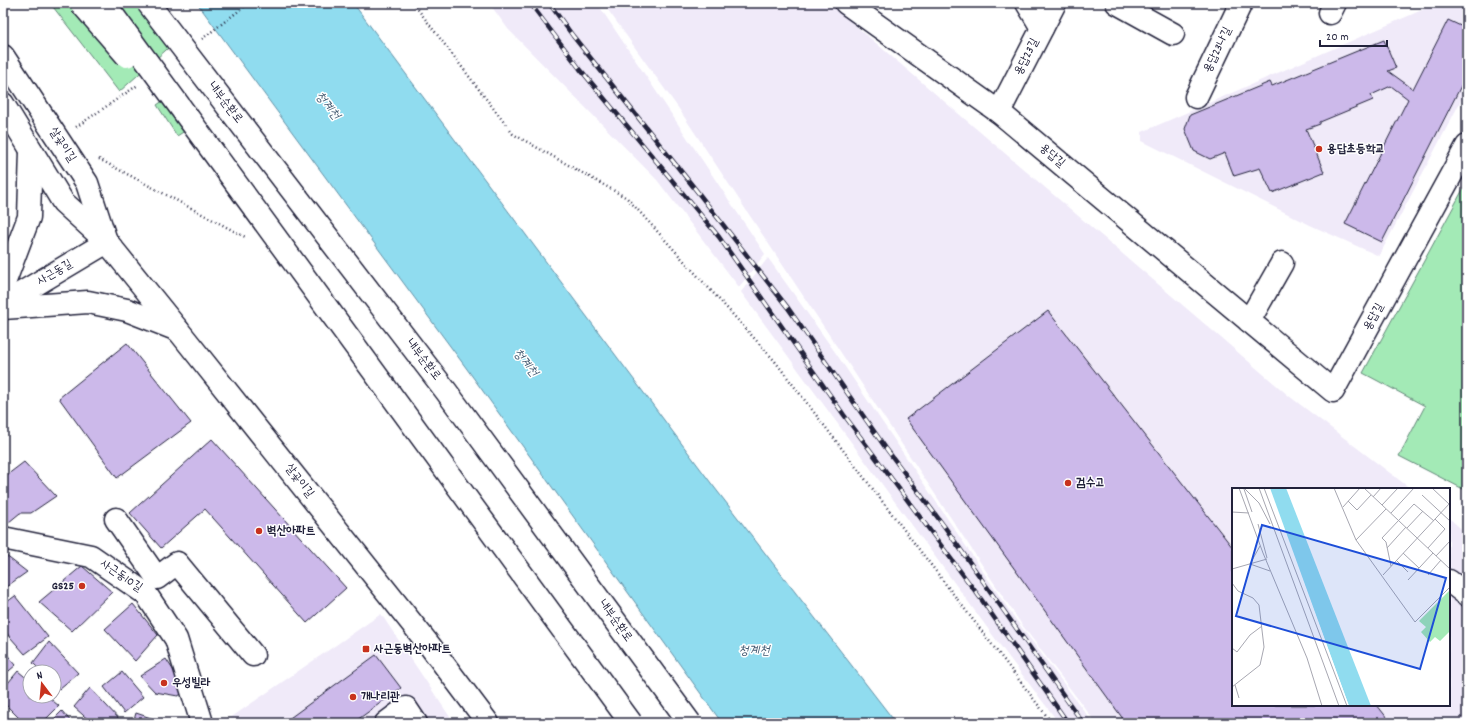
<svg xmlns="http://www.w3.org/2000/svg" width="1470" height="726" font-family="Dekko,'Poor Story',sans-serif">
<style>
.built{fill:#f0eaf9}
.green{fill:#a3eab6;stroke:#628678}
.water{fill:#90dcef;stroke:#6492a7}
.building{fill:#ccb9ea;stroke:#22223b}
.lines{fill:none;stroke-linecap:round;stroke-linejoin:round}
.minor-casing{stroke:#22223b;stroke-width:25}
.major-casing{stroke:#22223b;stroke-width:25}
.path{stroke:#22223b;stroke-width:2.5;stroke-dasharray:1 3;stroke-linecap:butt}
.minor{stroke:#fff;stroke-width:22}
.major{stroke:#fff;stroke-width:22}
.rail-casing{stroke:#22223b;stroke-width:4.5}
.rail{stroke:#fff;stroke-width:3;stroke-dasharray:9;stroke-linecap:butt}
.highway-bridge-casing{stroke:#22223b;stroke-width:25;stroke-linecap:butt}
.highway-bridge{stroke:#fff;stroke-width:22}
.poi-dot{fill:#c8321e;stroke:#fff;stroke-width:1.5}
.labels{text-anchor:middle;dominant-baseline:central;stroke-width:3;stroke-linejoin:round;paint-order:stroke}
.street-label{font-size:12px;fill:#22223b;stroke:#fff}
.poi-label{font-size:12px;font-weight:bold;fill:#22223b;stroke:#fff;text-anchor:start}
.water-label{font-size:13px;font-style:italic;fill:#435a71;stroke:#fff}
.inset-road{fill:none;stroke:#a7a7b1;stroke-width:1}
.view{fill:#1d4ed8;fill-opacity:0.15;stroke:#1d4ed8;stroke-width:2}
.inset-edge{fill:none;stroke:#22223b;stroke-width:2}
</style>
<rect width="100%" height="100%" fill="#fff"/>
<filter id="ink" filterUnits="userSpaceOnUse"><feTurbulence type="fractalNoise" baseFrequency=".025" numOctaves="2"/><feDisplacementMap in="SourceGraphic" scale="8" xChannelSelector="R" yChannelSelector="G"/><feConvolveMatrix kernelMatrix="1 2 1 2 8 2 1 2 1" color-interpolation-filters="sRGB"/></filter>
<g filter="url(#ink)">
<g class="built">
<path d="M489,3H597L765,254L739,287L657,180L508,29Z"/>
<path d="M603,3H829L1289,396L1411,489H1233V705H1449V518L1450,519L1467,534V723H1096L1022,625L679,109Z"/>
<path d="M1438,3H1467V89L1379,256L1310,225L1142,141V132Z"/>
<path d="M768,258L835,352L1011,613L1093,723H1059L1008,656L741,292Z"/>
<path d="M381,614L454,723H223Z"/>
</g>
<g class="green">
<path d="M50,3H146L175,42L119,92Z"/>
<path d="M170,96L191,127L177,136L157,105Z"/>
<path d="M1467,182V491L1399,456L1425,406L1363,373Z"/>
</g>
<path class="water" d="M197,3H353L711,483L896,723H722L467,369Z"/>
<g class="building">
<path d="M1448,20L1467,29V74L1382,242L1345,224L1408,99L1391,86L1371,95L1373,100L1320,122V124L1306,129L1324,172L1272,193L1260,168L1234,176L1225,153L1210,159L1194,151L1185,129L1190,115L1270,82L1272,86L1384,40L1396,68L1388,71L1413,89Z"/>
<path d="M1048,311L1233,548V705H1377L1391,723H1126L906,419Z"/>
<path d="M127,343L191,423L117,478L59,398Z"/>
<path d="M212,439L346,588L307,623L205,509L161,548L130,513Z"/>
<path d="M24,462L56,496L31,513H20L3,527V478Z"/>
<path d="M5,555L27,572L3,589V556Z"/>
<path d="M82,566L112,592L72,631L39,602Z"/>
<path d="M15,596L48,637L25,654L3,629V605Z"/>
<path d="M133,604L158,635L135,661L105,629Z"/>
<path d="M49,642L78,673L59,689L54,684V672H42L33,663Z"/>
<path d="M3,650L16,665L3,676Z"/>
<path d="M376,655L401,688L353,723H283Z"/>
<path d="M166,659L187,691L178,696L155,692L140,676Z"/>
<path d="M18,671L30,681V696H47L59,706L42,723H24L3,702V689Z"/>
<path d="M122,672L143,697L124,713L104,687Z"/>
<path d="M90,688L120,720L118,723H92L74,707Z"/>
<path d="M62,711L72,723H50Z"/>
<path d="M136,713L160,721V723H133Z"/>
</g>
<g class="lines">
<defs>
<g id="minor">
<path d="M846,3L999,112L1333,391L1467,146"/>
<path d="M1027,3L1042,28"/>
<path d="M1117,3L1173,34"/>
<path d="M1330,13L1335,3"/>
<path d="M1196,97L1241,3"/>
<path d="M999,112L1055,3"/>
<path d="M3,286L29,217L31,150"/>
<path d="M3,304L107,242"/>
<path d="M3,308L88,302L127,310L178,330"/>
<path d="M1249,321L1282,263"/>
<path d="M116,519L157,578L177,563L253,655"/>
<path d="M3,538L91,556L146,594L176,639L202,723"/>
<path d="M1449,581L1467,595"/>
<path d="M386,723L406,708L416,723"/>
</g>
<g id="major">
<path d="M3,56L87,183L106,241"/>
<path d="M3,104L63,202L107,242L178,330L430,646L488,723"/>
</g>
</defs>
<use href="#minor" class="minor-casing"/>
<use href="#major" class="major-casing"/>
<g class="path">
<path d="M413,3L513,134L627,198L774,360L1052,723"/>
<path d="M202,39L249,3"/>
<path d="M76,127L138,85"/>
<path d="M99,159L247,238"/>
</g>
<use href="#minor" class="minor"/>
<use href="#major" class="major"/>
<defs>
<g id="rail">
<path d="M530,3L580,69L719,237L844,415L981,599L1068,723"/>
<path d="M549,3L573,36L696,190L788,308L885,447L944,526L1083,723"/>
</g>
</defs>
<use href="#rail" class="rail-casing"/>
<use href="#rail" class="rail"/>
<defs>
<g id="highway-bridge">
<path d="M81,3L127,56"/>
<path d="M104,3L631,723"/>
<path d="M148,3L446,391L690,723"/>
</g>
</defs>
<use href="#highway-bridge" class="highway-bridge-casing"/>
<use href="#highway-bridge" class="highway-bridge"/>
</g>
</g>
<g class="poi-dot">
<circle cx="1319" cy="149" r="4"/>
<circle cx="1068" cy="483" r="4"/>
<circle cx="259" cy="531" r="4"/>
<circle cx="82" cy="586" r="4"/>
<rect x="362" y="645" width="8" height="8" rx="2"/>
<circle cx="164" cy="683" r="4"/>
<circle cx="353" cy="697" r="4"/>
</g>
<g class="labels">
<g class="street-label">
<text transform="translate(1218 50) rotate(-64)">용답23나길</text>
<text transform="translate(1027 57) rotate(-63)">용답23길</text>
<text transform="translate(225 103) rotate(52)">내부순환로</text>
<text transform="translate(62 145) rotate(57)">살곶이길</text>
<text transform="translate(1052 156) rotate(40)">용답길</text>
<text transform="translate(55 273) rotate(-31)">사근동길</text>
<text transform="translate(1374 317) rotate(-61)">용답길</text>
<text transform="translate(423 360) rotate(52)">내부순환로</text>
<text transform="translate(299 481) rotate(52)">살곶이길</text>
<text transform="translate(121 576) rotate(34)">사근동10길</text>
<text transform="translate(615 621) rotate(54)">내부순환로</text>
</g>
<g class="poi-label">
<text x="1327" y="149">용답초등학교</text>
<text x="1076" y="483">검수고</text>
<text x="267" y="531">벽산아파트</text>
<text x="74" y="586" text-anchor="end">GS25</text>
<text x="374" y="649">사근동벽산아파트</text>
<text x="172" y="683">우성빌라</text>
<text x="361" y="697">개나리관</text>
</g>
<g class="water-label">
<text transform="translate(327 106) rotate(52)">청계천</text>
<text transform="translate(525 363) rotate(52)">청계천</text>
<text x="754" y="651">청계천</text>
</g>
</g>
<g transform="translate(1232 488)">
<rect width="218" height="218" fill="#fff"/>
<path d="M218,102V143L208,153L203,149L198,154L189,144L194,139L187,133Z" fill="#a3eab6"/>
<path d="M38,0H54L139,218H117Z" fill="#90dcef"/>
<path d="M36,0H37L117,218H115Z" fill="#fff"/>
<path class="inset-road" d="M7,0L31,65L75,170L90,218M12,0L27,15L38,36M27,0L107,218M32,0L115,218M102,0L124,52L183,134L218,99M132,0L218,81M200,0L217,16M12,1L20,24M190,7L218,33M141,9L149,0M116,13L125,22L139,7M150,17L166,0M111,19L128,0M0,24L17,25M159,25L182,0M26,36L35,70M175,40L191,23M124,52L154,21M28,58L18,76L38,83M155,60L174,39M196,60L213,41L203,31M171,65L187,80M204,68L218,53M165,73L176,84M159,78L154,54L150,50L167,32L182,16L202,33M0,81L35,71M151,87L218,15M196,87L209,72M176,92L201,65M0,95L6,103L21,110L27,117L32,159L28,177L0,199M0,160L5,164L18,147L30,138M3,197L7,210"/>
<path class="view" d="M30,37L214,90L188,181L4,128Z"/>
<rect width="218" height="218" class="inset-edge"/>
</g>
<rect width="1470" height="726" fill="none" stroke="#fff" stroke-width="16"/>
<rect x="8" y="8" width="1454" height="710" fill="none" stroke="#22223b" stroke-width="1.5" filter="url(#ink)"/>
<g transform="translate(42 684) rotate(344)"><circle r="19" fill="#ffffff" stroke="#a7a7b1"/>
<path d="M0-3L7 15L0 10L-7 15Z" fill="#c8321e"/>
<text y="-6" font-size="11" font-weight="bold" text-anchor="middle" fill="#22223b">N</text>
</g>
<path d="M1320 40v6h67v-6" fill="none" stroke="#22223b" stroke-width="2"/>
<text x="1326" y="40" font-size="12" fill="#22223b" stroke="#ffffff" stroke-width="3" paint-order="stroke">20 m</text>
</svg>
